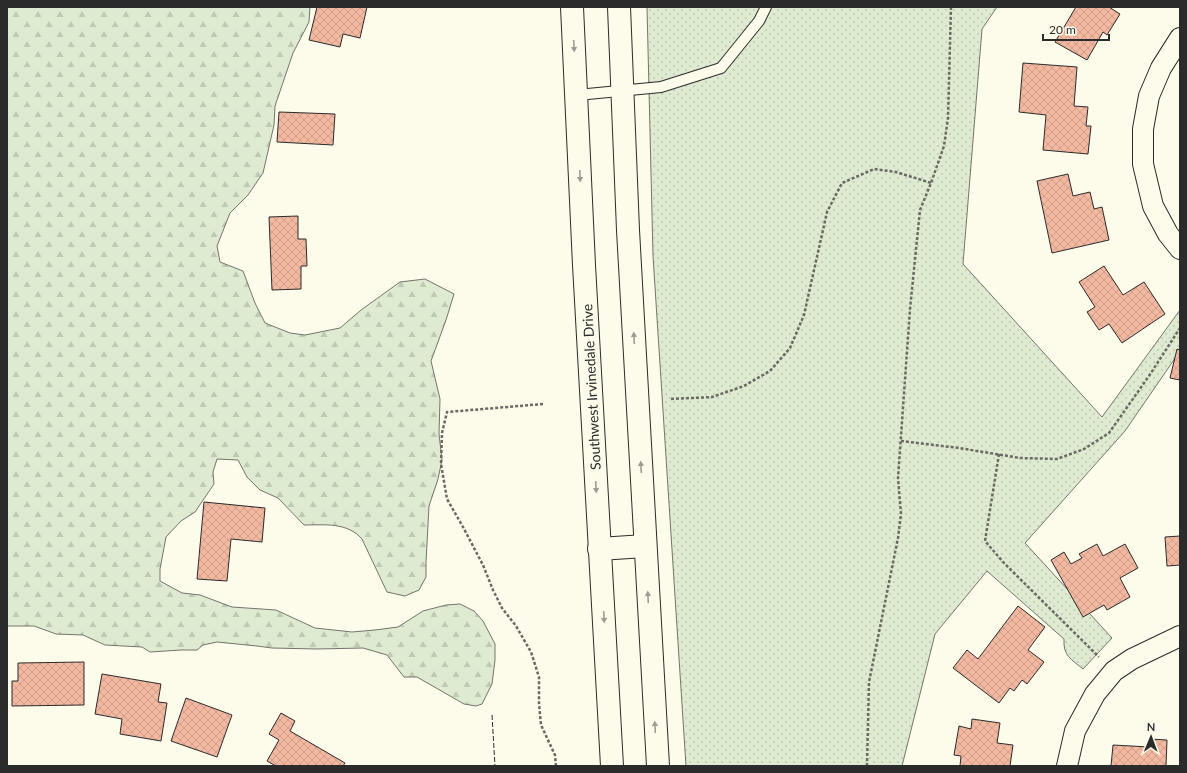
<svg xmlns="http://www.w3.org/2000/svg" width="1187" height="773" font-family="Lato,sans-serif">
<style>
.forest{fill:url(#forest-firs);stroke:#74746e}
.park{fill:url(#park-dots);stroke:#74746e}
.building{fill:url(#building-cross-hatch);stroke:#2b2b2b}
.lines{fill:none;stroke-linecap:round;stroke-linejoin:round}
.service-casing{stroke:#2b2b2b;stroke-width:12}
.minor-casing{stroke:#2b2b2b;stroke-width:22}
.secondary-casing{stroke:#2b2b2b;stroke-width:24}
.path{stroke:#6a6964;stroke-width:2.5;stroke-dasharray:3 2;stroke-linecap:butt}
.service{stroke:#fdfbea;stroke-width:10}
.minor{stroke:#fdfbea;stroke-width:20}
.secondary{stroke:#fdfbea;stroke-width:22}
.fence{stroke:#2b2b2b;stroke-width:1;stroke-dasharray:5 2;stroke-linecap:butt}
.oneway{fill:#9e9d94}
.labels{text-anchor:middle;dominant-baseline:central;stroke-width:3;stroke-linejoin:round;paint-order:stroke}
.street-label{font-size:14px;fill:#2b2b2b;stroke:#fdfbea}
</style>
<defs>
<pattern id="forest-firs" width="22" height="20" patternUnits="userSpaceOnUse"><rect width="22" height="20" fill="#deebd1"/><path d="M5 1l3.5 6h-7zM16 11l3.5 6h-7z" fill="#bfcab4"/></pattern>
<pattern id="park-dots" width="8" height="8" patternUnits="userSpaceOnUse"><rect width="8" height="8" fill="#deebd1"/><path d="M2 2h.1M6 6h.1" fill="none" stroke="#bfcab4" stroke-width="1.8" stroke-linecap="round"/></pattern>
<pattern id="building-cross-hatch" width="8" height="8" patternUnits="userSpaceOnUse"><rect width="8" height="8" fill="#f2b8a0"/><path d="M0 0l8 8M0 8l8-8" fill="none" stroke="#d09e8a"/></pattern>
</defs>
<rect width="100%" height="100%" fill="#fdfbea"/>
<path class="forest" d="M7,7H310L309,22L293,53L275,106L274,125L263,173L248,195L230,213L217,246L220,262L243,271L255,303L265,323L290,333L305,335L340,328L361,310L400,282L425,279L454,294L446,320L431,361L440,399L439,434L442,460L438,479L429,506L426,562V577L419,590L405,596L387,592L362,539C347,522 325,525 304,525L278,498L260,490L247,477L238,460L217,459L213,472L214,484L195,512L181,521L166,537L160,569V581L182,593L200,595L232,607L276,610L315,628L352,632L375,630L398,627L423,611L446,605L460,604L474,611L483,621L495,644V660L492,684L482,704L476,706L464,704L417,677H404L387,655L363,648L317,649L272,648L257,646L217,642L203,645L197,650H181L150,652L142,647L105,645L83,635L56,634L34,626H7Z"/>
<path class="park" d="M647,7H997L982,29L963,264L1102,417L1180,310V351L1125,431L1025,543L1112,638L1083,669C1071,659 1063,656 1064,639L987,571L935,634L902,766H686L653,256Z"/>
<g class="building">
<path d="M317,7H367L360,38L343,34L340,47L309,40Z"/>
<path d="M1076,7H1109L1120,14L1107,35L1103,32L1087,60L1055,42Z"/>
<path d="M1023,63L1077,67L1074,106L1088,107L1086,126H1091L1088,154L1043,150L1046,115L1019,112Z"/>
<path d="M279,112L335,114L333,145L277,142Z"/>
<path d="M1068,174L1073,196L1090,192L1094,209L1102,207L1109,240L1052,253L1037,181Z"/>
<path d="M298,216V239H306L307,266H301V289L272,290L269,217Z"/>
<path d="M1104,266L1123,295L1144,282L1165,314L1122,343L1109,324L1099,330L1087,312L1095,307L1079,282Z"/>
<path d="M1177,349L1180,350V380L1170,378Z"/>
<path d="M204,502L265,508L262,542L231,539L227,581L197,579Z"/>
<path d="M1180,536V569V565L1167,566L1165,537Z"/>
<path d="M1097,544L1103,556L1125,544L1138,568L1120,578L1130,597L1107,610L1104,605L1083,617L1051,560L1064,552L1071,564L1082,558L1079,554Z"/>
<path d="M1018,606L1045,627L1028,650L1044,662L1027,684L1022,680L1014,691L1010,688L999,703L953,668L967,650L978,659Z"/>
<path d="M84,662V705L12,706V681H18V663Z"/>
<path d="M102,674L161,684L158,702L167,703L161,741L120,734L122,719L95,714Z"/>
<path d="M186,698L232,715L217,757L171,741Z"/>
<path d="M281,713L295,721L290,731L345,763L343,766H276L267,761L279,740L269,734Z"/>
<path d="M972,719L1000,723L997,743L1013,745L1010,766H960L961,756L954,755L959,726L971,729Z"/>
<path d="M1149,739L1167,740L1166,766H1111L1113,745L1149,747Z"/>
</g>
<g class="lines">
<defs>
<path id="service" d="M577,95L661,87L721,68L759,21L766,7"/>
<g id="minor">
<path d="M1180,38L1161,68L1149,96L1143,129V164L1153,206L1168,234L1180,249"/>
<path d="M1067,766L1075,731L1095,694L1114,671L1132,659L1180,636"/>
</g>
<g id="secondary">
<path d="M572,7L584,265L612,766"/>
<path d="M619,7L628,230L658,766"/>
<path d="M599,549L645,546"/>
</g>
</defs>
<use href="#service" class="service-casing"/>
<use href="#minor" class="minor-casing"/>
<use href="#secondary" class="secondary-casing"/>
<g class="path">
<path d="M671,399L712,397L744,386L770,371L790,348L804,315L827,212L842,183L874,169L896,172L931,183"/>
<path d="M543,404L447,412L442,433L441,464L447,499L463,527L483,565L493,590L502,608L516,626L531,652L539,677V704L541,725L555,755L556,766"/>
<path d="M901,441L959,448L1020,458L1057,459L1084,449L1109,433L1149,376L1180,328"/>
<path d="M999,454L985,541L1004,563L1099,657"/>
<path d="M867,766L869,682L898,538L901,514L898,478L910,309L920,210L931,183L944,146L948,118L951,7"/>
</g>
<use href="#service" class="service"/>
<use href="#minor" class="minor"/>
<use href="#secondary" class="secondary"/>
<path class="fence" d="M492,715L495,766"/>
</g>
<defs><path id="oneway-solid" d="M-6-.8H1V-3.2L6.5 0L1 3.2V.8H-6Z"/></defs>
<g class="oneway">
<use href="#oneway-solid" transform="translate(574 46) rotate(87)"/>
<use href="#oneway-solid" transform="translate(580 176) rotate(88)"/>
<use href="#oneway-solid" transform="translate(634 338) rotate(-93)"/>
<use href="#oneway-solid" transform="translate(641 467) rotate(-93)"/>
<use href="#oneway-solid" transform="translate(596 487) rotate(87)"/>
<use href="#oneway-solid" transform="translate(648 597) rotate(-93)"/>
<use href="#oneway-solid" transform="translate(604 617) rotate(87)"/>
<use href="#oneway-solid" transform="translate(655 727) rotate(-93)"/>
</g>
<g class="labels">
<g class="street-label">
<text transform="translate(591 387) rotate(-93)">Southwest Irvinedale Drive</text>
</g>
</g>
<rect width="1187" height="773" fill="none" stroke="#2b2b2b" stroke-width="16"/>
<g transform="translate(1151 737) rotate(1)" stroke="#fdfbea" stroke-width="3" paint-order="stroke">
<path d="M0-3L7 15L0 10L-7 15Z" fill="#2b2b2b"/>
<text y="-6" font-size="11" font-weight="bold" text-anchor="middle" fill="#2b2b2b">N</text>
</g>
<path d="M1043 34v6h66v-6" fill="none" stroke="#2b2b2b" stroke-width="2"/>
<text x="1049" y="34" font-size="12" fill="#2b2b2b" stroke="#fdfbea" stroke-width="3" paint-order="stroke">20 m</text>
</svg>
